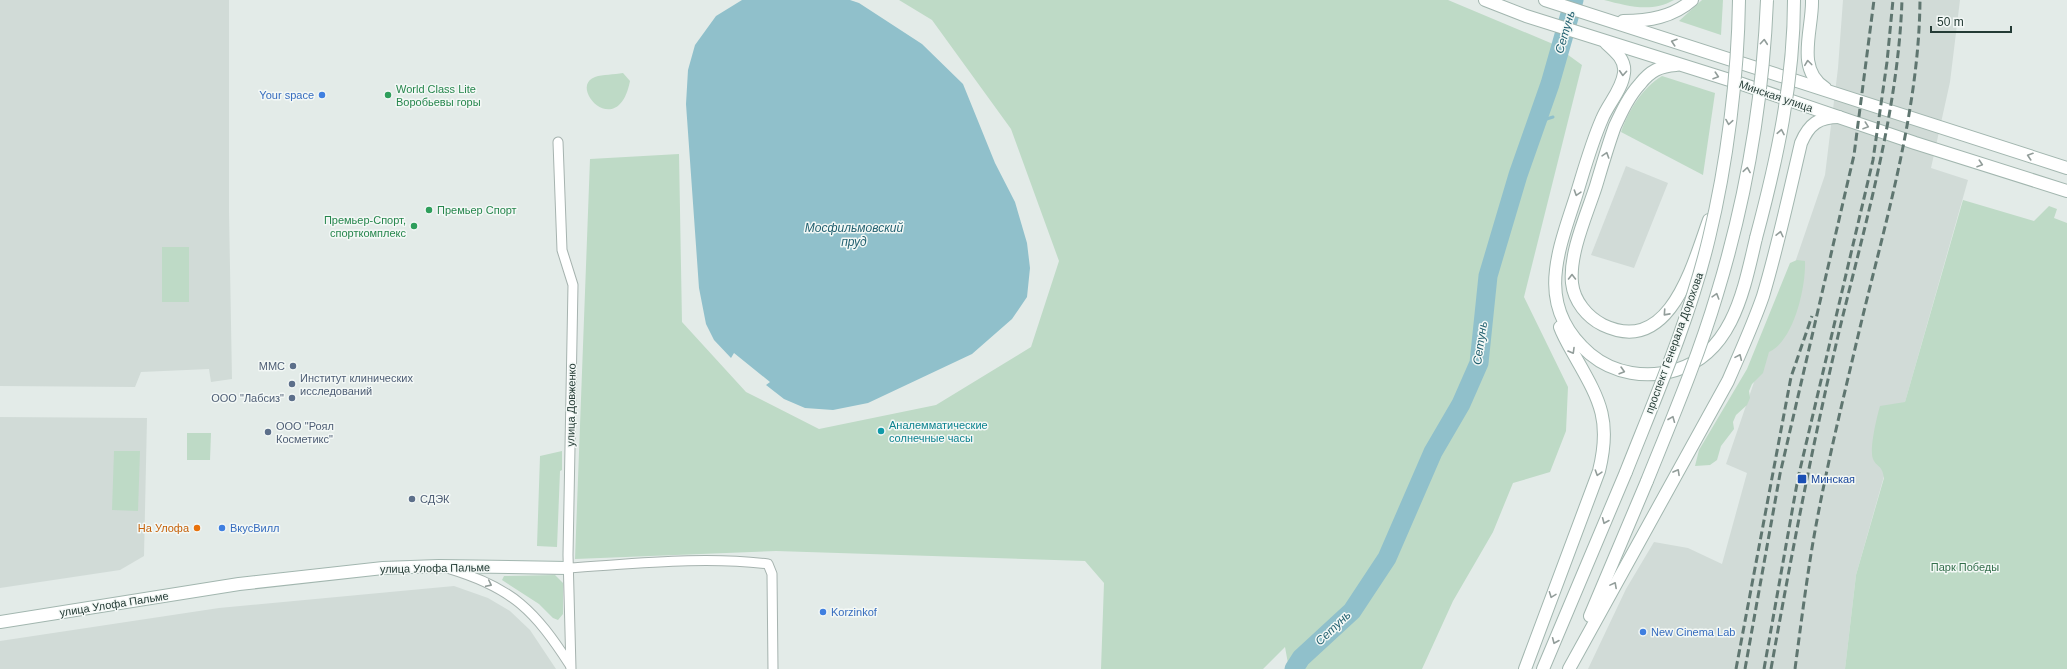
<svg xmlns="http://www.w3.org/2000/svg" width="2067" height="669" font-family="Arial,sans-serif">
<style>
.built{fill:#d1dbd7}
.green{fill:#bedac6}
.water{fill:#90c0cb}
.lines{fill:none;stroke-linecap:round;stroke-linejoin:round}
.stream{stroke:#90c0cb;stroke-width:3}
.river{stroke:#90c0cb;stroke-width:19}
.street-casing{stroke:#a6b3af;stroke-width:11}
.secondary-casing{stroke:#a2b6af;stroke-width:14}
.street{stroke:#fff;stroke-width:9}
.secondary{stroke:#fff;stroke-width:12}
.rail{stroke:#5f7670;stroke-width:3;stroke-dasharray:8 4;stroke-linecap:butt}
.secondary-bridge-casing{stroke:#a2b6af;stroke-width:14;stroke-linecap:butt}
.secondary-bridge{stroke:#fff;stroke-width:12}
.oneway{stroke:#929d9a}
.shop-dot{fill:#3f7fe0;stroke:#f3f8f6;stroke-width:1.5}
.leisure-dot{fill:#2e9e5b;stroke:#f3f8f6;stroke-width:1.5}
.service-dot{fill:#5c6f8a;stroke:#f3f8f6;stroke-width:1.5}
.culture-dot{fill:#0f9aa8;stroke:#f3f8f6;stroke-width:1.5}
.transit-dot{fill:#1a4fb4;stroke:#f3f8f6;stroke-width:1.5}
.food-dot{fill:#e8710a;stroke:#f3f8f6;stroke-width:1.5}
.labels{text-anchor:middle;dominant-baseline:central;stroke-width:3;stroke-linejoin:round;paint-order:stroke}
.leisure-label{font-size:11px;fill:#27864d;stroke:#f3f8f6;text-anchor:start}
.shop-label{font-size:11px;fill:#366cbe;stroke:#f3f8f6;text-anchor:start}
.street-label{font-size:11px;fill:#243b35;stroke:#f3f8f6}
.service-label{font-size:11px;fill:#4e5e75;stroke:#f3f8f6;text-anchor:start}
.culture-label{font-size:11px;fill:#0d838f;stroke:#f3f8f6;text-anchor:start}
.transit-label{font-size:11px;fill:#164399;stroke:#f3f8f6;text-anchor:start}
.food-label{font-size:11px;fill:#c56008;stroke:#f3f8f6;text-anchor:end}
.park-label{font-size:11px;fill:#336e4b;stroke:#f3f8f6}
.water-label{font-size:12px;font-style:italic;fill:#246271;stroke:#f3f8f6}
</style>
<rect width="100%" height="100%" fill="#e3ebe8"/>
<g class="built">
<path d="M0,0H229V212L232,379L211,382L209,369L141,372L135,387L0,386Z"/>
<path d="M1843,0H1960L1950,82L1931,168L1968,180L1856,575L1845,669H1588L1626,589L1654,542L1688,548L1722,564L1747,473L1726,464L1825,175L1838,68Z"/>
<path d="M1626,166L1668,183L1634,268L1591,255Z"/>
<path d="M0,417L147,418L144,556L120,570L0,588Z"/>
<path d="M454,586L488,598L510,611L530,630L556,669H0V641L219,608Z"/>
</g>
<g class="green">
<path d="M899,0H1448L1553,44L1582,65L1524,297L1568,387L1566,431L1550,472L1513,483L1493,532L1453,601L1422,669H1289L1285,647L1263,669H1101L1104,583L1085,561L776,551L575,559L590,159L679,154L682,322L746,392L819,429L936,405L1031,347L1059,261L1011,129L932,20Z"/>
<path d="M1604,0H1674C1651,13 1628,6 1604,0Z"/>
<path d="M1702,0H1723L1721,35L1679,21Z"/>
<path d="M623,73L630,81C618,142 567,87 595,77C603,74 614,75 623,73Z"/>
<path d="M1662,76L1715,93L1703,175L1621,132C1628,111 1643,87 1662,76Z"/>
<path d="M1963,200L2034,221L2049,206L2057,209L2054,218L2067,223V669H1845L1856,575L1884,478C1882,464 1877,468 1873,459C1869,450 1877,416 1880,406L1905,402Z"/>
<rect x="162" y="247" width="27" height="55"/>
<path d="M1797,260L1805,261C1806,287 1794,341 1769,352L1763,373L1752,384L1749,391L1750,398L1747,405L1736,415L1733,422L1734,429L1721,446L1717,460L1710,465L1695,466L1699,450L1747,369L1790,263Z"/>
<path d="M187,433H211L210,460H187Z"/>
<path d="M114,451H140L138,511L112,510Z"/>
<path d="M562,451V470L560,471L557,547L537,546L540,456Z"/>
<path d="M555,575L563,583V614L558,620L553,618L539,604L502,580L504,576Z"/>
</g>
<path class="water" d="M742,0H850L859,3L922,44L963,84L995,163L1015,202L1027,243L1030,268L1027,297L1012,319L972,354L868,403L833,410L805,408L784,399L766,385L770,382L734,353L731,358L714,340L706,324L699,288L686,104L688,70L695,45L716,16Z"/>
<g class="lines">
<path class="stream" d="M1537,122L1553,117"/>
<path class="river" d="M1294,669L1301,658L1352,611L1387,558L1433,452L1461,404L1479,363L1488,276L1518,175L1550,84L1574,0"/>
<defs>
<g id="street">
<path d="M558,142L562,250L573,285L568,555L571,669"/>
<path d="M568,568C634,564 703,556 768,564L772,574L773,669"/>
<path d="M450,569C513,588 535,611 570,665"/>
</g>
<g id="secondary">
<path d="M1485,0L1526,16L1739,83L1915,143L2067,191"/>
<path d="M1545,0L2067,168"/>
<path d="M1812,0C1813,29 1795,69 1825,88"/>
<path d="M1623,21C1649,21 1673,17 1692,0"/>
<path d="M1606,43C1615,51 1626,60 1624,73C1622,90 1608,104 1602,119C1591,144 1584,170 1576,196C1557,254 1535,307 1590,354C1614,374 1647,379 1676,370C1733,353 1744,289 1756,238"/>
<path d="M1676,65C1660,66 1650,71 1640,84C1629,96 1622,111 1615,126C1608,145 1602,166 1596,186C1587,214 1569,253 1572,283C1574,301 1587,317 1603,325C1670,357 1693,264 1709,220"/>
<path d="M1590,616L1647,481"/>
<path d="M0,622L239,584L383,568L439,566L568,568"/>
<path d="M1525,669L1599,471C1611,422 1601,402 1577,360C1571,349 1564,338 1560,327"/>
<path d="M1543,669L1626,472"/>
<path d="M1569,669L1728,381C1740,353 1753,325 1763,296C1778,246 1789,194 1801,143C1809,124 1819,117 1839,117"/>
</g>
</defs>
<use href="#street" class="street-casing"/>
<use href="#secondary" class="secondary-casing"/>
<use href="#street" class="street"/>
<use href="#secondary" class="secondary"/>
<g class="rail">
<path d="M1736,669L1791,377L1812,316"/>
<path d="M1745,669L1780,474L1854,155L1874,0"/>
<path d="M1764,669L1798,478L1873,160L1887,62L1893,0"/>
<path d="M1771,669C1791,557 1812,447 1838,336C1864,227 1898,114 1902,0"/>
<path d="M1795,669C1800,631 1805,592 1811,554C1823,481 1841,408 1858,336C1884,226 1919,113 1920,0"/>
</g>
<defs>
<g id="secondary-bridge">
<path d="M1756,238C1777,160 1794,81 1794,0"/>
<path d="M1626,472C1656,396 1690,318 1709,238C1727,164 1738,76 1739,0"/>
<path d="M1647,481C1672,419 1698,358 1717,294C1746,199 1763,100 1767,0"/>
</g>
</defs>
<use href="#secondary-bridge" class="secondary-bridge-casing"/>
<use href="#secondary-bridge" class="secondary-bridge"/>
</g>
<defs><path id="oneway-chevron" d="M-2-3.5L2.5 0L-2 3.5" fill="none" stroke-width="1.6" stroke-linecap="round" stroke-linejoin="round"/></defs>
<g class="oneway">
<use href="#oneway-chevron" transform="translate(1674 42) rotate(-162)"/>
<use href="#oneway-chevron" transform="translate(1764 42) rotate(-85)"/>
<use href="#oneway-chevron" transform="translate(1808 63) rotate(-97)"/>
<use href="#oneway-chevron" transform="translate(1623 73) rotate(94)"/>
<use href="#oneway-chevron" transform="translate(1716 76) rotate(18)"/>
<use href="#oneway-chevron" transform="translate(1729 122) rotate(99)"/>
<use href="#oneway-chevron" transform="translate(1866 126) rotate(19)"/>
<use href="#oneway-chevron" transform="translate(1781 132) rotate(-79)"/>
<use href="#oneway-chevron" transform="translate(1606 155) rotate(-72)"/>
<use href="#oneway-chevron" transform="translate(2030 156) rotate(-162)"/>
<use href="#oneway-chevron" transform="translate(1980 164) rotate(18)"/>
<use href="#oneway-chevron" transform="translate(1747 170) rotate(-81)"/>
<use href="#oneway-chevron" transform="translate(1577 193) rotate(108)"/>
<use href="#oneway-chevron" transform="translate(1780 234) rotate(-77)"/>
<use href="#oneway-chevron" transform="translate(1572 277) rotate(-90)"/>
<use href="#oneway-chevron" transform="translate(1716 296) rotate(-73)"/>
<use href="#oneway-chevron" transform="translate(1666 313) rotate(132)"/>
<use href="#oneway-chevron" transform="translate(1572 351) rotate(60)"/>
<use href="#oneway-chevron" transform="translate(1739 357) rotate(-66)"/>
<use href="#oneway-chevron" transform="translate(1622 371) rotate(16)"/>
<use href="#oneway-chevron" transform="translate(1672 419) rotate(-68)"/>
<use href="#oneway-chevron" transform="translate(1677 472) rotate(-61)"/>
<use href="#oneway-chevron" transform="translate(1598 473) rotate(108)"/>
<use href="#oneway-chevron" transform="translate(1605 521) rotate(113)"/>
<use href="#oneway-chevron" transform="translate(489 584) rotate(26)"/>
<use href="#oneway-chevron" transform="translate(1614 585) rotate(-62)"/>
<use href="#oneway-chevron" transform="translate(1552 595) rotate(111)"/>
<use href="#oneway-chevron" transform="translate(1555 641) rotate(113)"/>
</g>
<g class="shop-dot">
<circle cx="322" cy="95" r="4"/>
<circle cx="222" cy="528" r="4"/>
<circle cx="823" cy="612" r="4"/>
<circle cx="1643" cy="632" r="4"/>
</g>
<g class="leisure-dot">
<circle cx="388" cy="95" r="4"/>
<circle cx="429" cy="210" r="4"/>
<circle cx="414" cy="226" r="4"/>
</g>
<g class="service-dot">
<circle cx="293" cy="366" r="4"/>
<circle cx="292" cy="384" r="4"/>
<circle cx="292" cy="398" r="4"/>
<circle cx="268" cy="432" r="4"/>
<circle cx="412" cy="499" r="4"/>
</g>
<circle class="culture-dot" cx="881" cy="431" r="4"/>
<rect class="transit-dot" x="1797" y="474" width="10" height="10" rx="2"/>
<circle class="food-dot" cx="197" cy="528" r="4"/>
<g class="labels">
<g class="leisure-label">
<text x="396" y="89">World Class Lite<tspan x="396" dy="13">Воробьевы горы</tspan></text>
<text x="437" y="210">Премьер Спорт</text>
<text x="406" y="220" text-anchor="end">Премьер-Спорт,<tspan x="406" dy="13">спорткомплекс</tspan></text>
</g>
<g class="shop-label">
<text x="314" y="95" text-anchor="end">Your space</text>
<text x="230" y="528">ВкусВилл</text>
<text x="831" y="612">Korzinkof</text>
<text x="1651" y="632">New Cinema Lab</text>
</g>
<g class="street-label">
<text transform="translate(1776 96) rotate(19)">Минская улица</text>
<text transform="translate(1674 343) rotate(-70)">проспект Генерала Дорохова</text>
<text transform="translate(571 405) rotate(-89)">улица Довженко</text>
<text transform="translate(435 568) rotate(-1)">улица Улофа Пальме</text>
<text transform="translate(114 604) rotate(-9)">улица Улофа Пальме</text>
</g>
<g class="service-label">
<text x="285" y="366" text-anchor="end">ММС</text>
<text x="300" y="378">Институт клинических<tspan x="300" dy="13">исследований</tspan></text>
<text x="284" y="398" text-anchor="end">ООО "Лабсиз"</text>
<text x="276" y="426">ООО "Роял<tspan x="276" dy="13">Косметикс"</tspan></text>
<text x="420" y="499">СДЭК</text>
</g>
<g class="culture-label">
<text x="889" y="425">Аналемматические<tspan x="889" dy="13">солнечные часы</tspan></text>
</g>
<g class="transit-label">
<text x="1811" y="479">Минская</text>
</g>
<g class="food-label">
<text x="189" y="528">На Улофа</text>
</g>
<g class="park-label">
<text x="1965" y="567">Парк Победы</text>
</g>
<g class="water-label">
<text transform="translate(1565 32) rotate(-74)">Сетунь</text>
<text x="854" y="228">Мосфильмовский<tspan x="854" dy="14">пруд</tspan></text>
<text transform="translate(1480 343) rotate(-82)">Сетунь</text>
<text transform="translate(1333 628) rotate(-44)">Сетунь</text>
</g>
</g>
<path d="M1931 26v6h80v-6" fill="none" stroke="#243b35" stroke-width="2"/>
<text x="1937" y="26" font-size="12" fill="#243b35" stroke="#f3f8f6" stroke-width="3" paint-order="stroke">50 m</text>
</svg>
